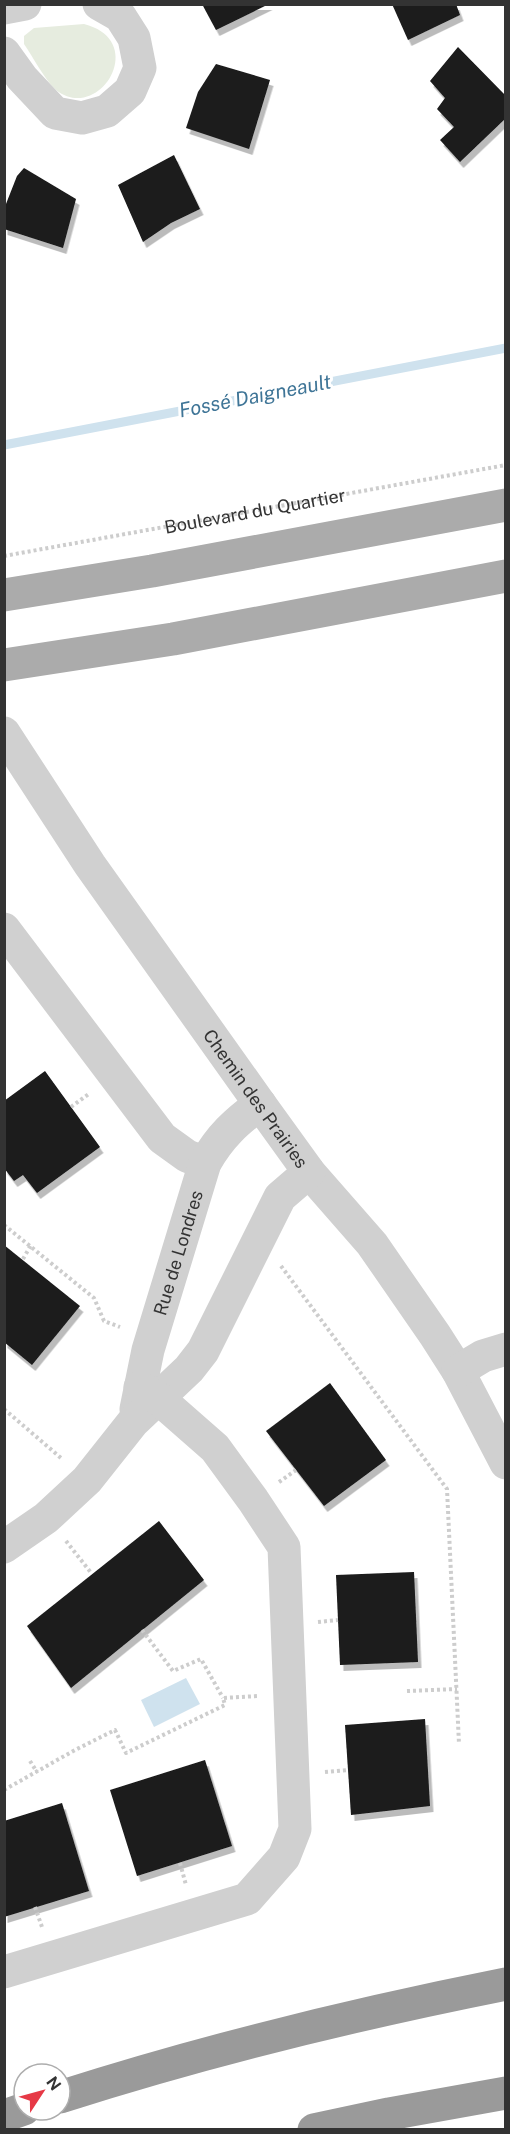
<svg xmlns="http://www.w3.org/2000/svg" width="510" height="2134" font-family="'Public Sans',sans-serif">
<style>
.green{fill:#e6ecdf}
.water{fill:#cfe2ee}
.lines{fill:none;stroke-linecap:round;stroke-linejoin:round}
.stream{stroke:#cfe2ee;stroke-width:9}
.building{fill:#1a1a1a;filter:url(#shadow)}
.path{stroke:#cdcdcd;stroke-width:4;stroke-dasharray:3 3;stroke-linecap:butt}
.minor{stroke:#d0d0d0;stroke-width:33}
.major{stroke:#ababab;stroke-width:33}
.highway{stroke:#9a9a9a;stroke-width:33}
.labels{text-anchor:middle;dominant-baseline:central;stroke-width:6;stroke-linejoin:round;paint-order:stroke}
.street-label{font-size:18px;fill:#333;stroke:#fff}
.water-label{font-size:20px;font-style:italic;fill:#3f7597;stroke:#fff}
</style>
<defs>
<filter id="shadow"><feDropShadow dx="3.5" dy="6" stdDeviation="0" flood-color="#0004"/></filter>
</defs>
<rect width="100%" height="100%" fill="#fff"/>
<path class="green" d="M84,24C150,41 99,124 56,90C45,80 33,57 24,44V36L34,28Z"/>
<path class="water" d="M186,1678L200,1704L154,1727L141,1700Z"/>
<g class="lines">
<path class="stream" d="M4,445L506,348"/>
</g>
<g class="building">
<path d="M202,4H269L216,30Z"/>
<path d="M392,4H456L460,15L408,40Z"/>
<path d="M458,47L506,96V118L460,162L440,140L454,127L437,109L445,98L430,81Z"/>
<path d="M216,64L270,80L249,149L186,128L198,92Z"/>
<path d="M174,155L200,209L171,223L143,242L118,185Z"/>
<path d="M24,168L76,199L63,248L4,229V209L17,176Z"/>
<path d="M45,1071L100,1147L37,1193L23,1175L14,1181L4,1168V1101Z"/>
<path d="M4,1245L80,1306L32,1365L4,1342Z"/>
<path d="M330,1383L386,1460L324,1506L266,1431Z"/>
<path d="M159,1521L204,1580L71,1688L27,1626Z"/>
<path d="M414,1572L418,1662L340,1665L336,1575Z"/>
<path d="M425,1719L430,1806L351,1815L345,1725Z"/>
<path d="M205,1760L232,1846L137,1876L110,1790Z"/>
<path d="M62,1803L89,1891L4,1917V1821Z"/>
</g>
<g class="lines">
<g class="path">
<path id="s1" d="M4,556L506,465"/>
<path d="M71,1107L90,1093"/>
<path d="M4,1225L94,1298L104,1321L120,1327"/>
<path d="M23,1259L31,1245"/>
<path d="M281,1266L447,1489L459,1744"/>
<path d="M4,1409L61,1458"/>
<path d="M279,1482L296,1470"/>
<path d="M66,1541L92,1574"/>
<path d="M318,1622L338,1620"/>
<path d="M142,1630L173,1671L201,1659L223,1698"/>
<path d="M407,1691L457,1689"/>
<path d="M30,1761L37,1772"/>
<path d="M325,1772L348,1770"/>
<path d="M4,1790L75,1750L115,1730L126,1753L225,1705L223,1698L259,1696"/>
<path d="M180,1863L186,1885"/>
<path d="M35,1907L42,1927"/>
</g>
<g class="minor">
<path d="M4,8L25,4"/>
<path d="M4,53L22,78L55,113L82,118L107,111L130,91L140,68L134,38L120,16L99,4"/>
<path id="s2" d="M4,733L90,865L260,1104L309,1172L372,1244L435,1335L458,1371L506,1463"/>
<path d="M4,929L162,1138L187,1156L205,1163"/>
<path d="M458,1371L483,1356L506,1349"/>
<path id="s3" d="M136,1409L148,1350L205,1163C220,1136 236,1122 260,1104"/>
<path d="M4,1547L46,1518L87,1480L133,1422L189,1369L203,1351L280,1197L309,1172"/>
<path d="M4,1972L247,1899L284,1857L295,1829L284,1547L253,1500L215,1448L158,1398L140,1387"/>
</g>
<g class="major">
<path d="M4,595L152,571L506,505"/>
<path d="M4,665L173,639L506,576"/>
</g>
<g class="highway">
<path d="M60,2097C207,2050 355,2014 506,1984"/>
<path d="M4,2116L24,2109"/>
<path d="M314,2130L389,2114L506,2093"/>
</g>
</g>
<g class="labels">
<g class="street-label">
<text stroke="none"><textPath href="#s1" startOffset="255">Boulevard du Quartier</textPath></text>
<text stroke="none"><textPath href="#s2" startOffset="444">Chemin des Prairies</textPath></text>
<text stroke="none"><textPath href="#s3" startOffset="162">Rue de Londres</textPath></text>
</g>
<g class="water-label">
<text transform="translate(255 396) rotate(-11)">Fossé Daigneault</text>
</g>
</g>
<rect width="510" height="2134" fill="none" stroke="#333333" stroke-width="12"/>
<g transform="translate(42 2092) rotate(54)"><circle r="28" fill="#ffffff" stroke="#adadad" stroke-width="1.5"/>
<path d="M0-4.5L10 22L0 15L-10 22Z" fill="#e63946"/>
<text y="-9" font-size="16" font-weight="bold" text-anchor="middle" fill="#333333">N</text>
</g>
</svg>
